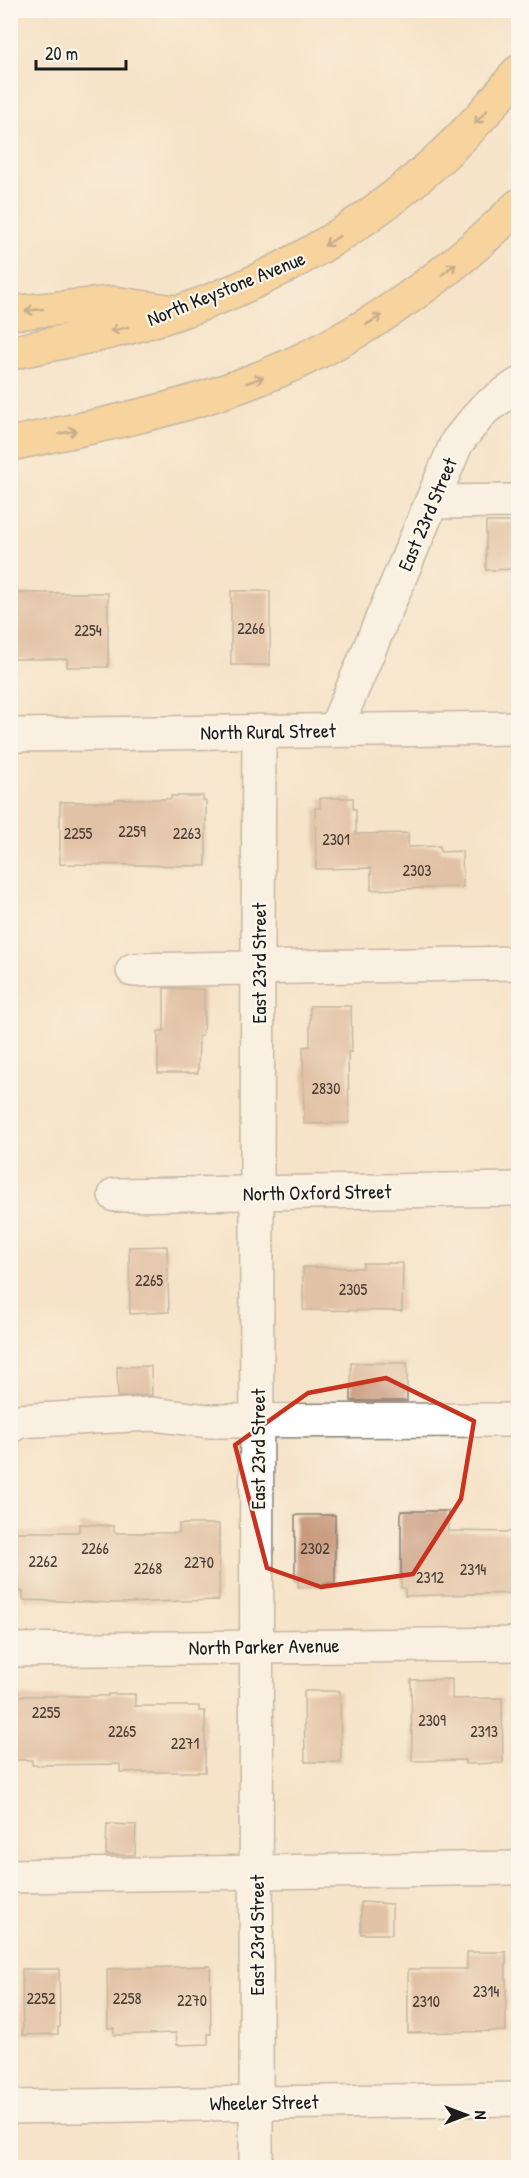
<svg xmlns="http://www.w3.org/2000/svg" width="529" height="2178" font-family="'Patrick Hand',sans-serif">
<style>
.building{fill:#c9997c}
.lines{fill:none;stroke-linecap:round;stroke-linejoin:round}
.minor-casing{stroke:#888072;stroke-width:36}
.major-casing{stroke:#888072;stroke-width:36}
.highway-casing{stroke:#888072;stroke-width:36}
.minor{stroke:#fff;stroke-width:33}
.major{stroke:#f8bf6c;stroke-width:33}
.highway{stroke:#f8bf6c;stroke-width:33}
.oneway{stroke:#8a6e44}
.marked{fill:none;stroke:#c8321e;stroke-width:4.5;stroke-linejoin:round}
.labels{text-anchor:middle;dominant-baseline:central;stroke-width:4.5;stroke-linejoin:round;paint-order:stroke}
.number-label{font-size:16px;fill:#473b34}
.street-label{font-size:20px;fill:#1c1c1c;stroke:#fbf7ec}
</style>
<rect width="100%" height="100%" fill="#fbf7ec"/>
<filter id="ink" filterUnits="userSpaceOnUse"><feTurbulence type="fractalNoise" baseFrequency=".0167" numOctaves="2"/><feDisplacementMap in="SourceGraphic" scale="12" xChannelSelector="R" yChannelSelector="G"/><feConvolveMatrix kernelMatrix="1 2 1 2 8 2 1 2 1" color-interpolation-filters="sRGB"/></filter>
<filter id="wash" filterUnits="userSpaceOnUse"><feTurbulence type="fractalNoise" baseFrequency=".008" numOctaves="4" result="noise"/><feDisplacementMap in="SourceGraphic" scale="24" xChannelSelector="R" yChannelSelector="G"/><feGaussianBlur stdDeviation="1.35" result="paint"/><feColorMatrix in="noise" values="0 0 0 0 0 0 0 0 0 0 0 0 0 0 0 0 0 1.4 0 .05"/><feComposite in="paint" operator="in"/></filter>
<g filter="url(#wash)">
<rect width="100%" height="100%" fill="#f5e3c9"/>
<g id="blocks">
<g class="building">
<path d="M486,522H519V569L486,570Z"/>
<rect x="231" y="591" width="39" height="74"/>
<path d="M14,593H108V667H67V659H14Z"/>
<path d="M171,796H203V800L206,801V866L60,864V802H115V799H171Z"/>
<path d="M320,798H353V809H356V834L408,833V847L440,846V852L462,851L463,887L371,890V868L316,869L315,808H320Z"/>
<path d="M164,988L204,989V1026L202,1036H199L198,1073H158V1031H164Z"/>
<path d="M310,1006H351L352,1052H348L349,1123L304,1124L303,1047L310,1046Z"/>
<path d="M167,1246L169,1312L130,1314L129,1247Z"/>
<path d="M363,1263H403L402,1311L303,1310V1267L363,1268Z"/>
<rect x="351" y="1363" width="56" height="38"/>
<path d="M151,1366L152,1395L118,1397L117,1367Z"/>
<path d="M401,1511H448V1531L519,1532V1593L405,1596V1588H401Z"/>
<path d="M295,1515H335V1583H324V1587H298V1581H295Z"/>
<path d="M79,1524L114,1526V1532L117,1533H179V1524H219V1600L119,1603L23,1600V1592H20V1590H10V1532H79Z"/>
<path d="M452,1679V1699L502,1698L503,1763L465,1764V1760L412,1761L411,1680Z"/>
<path d="M304,1691H340L341,1762H305Z"/>
<path d="M108,1694H135V1706H199V1711H205V1772H120V1764L32,1765V1760H10V1696H108Z"/>
<path d="M107,1824L136,1825L135,1855H106Z"/>
<path d="M361,1902L392,1904V1934H361Z"/>
<path d="M467,1952H506V2031L408,2033V1969H467Z"/>
<path d="M210,1966L211,2034H208V2044L177,2045L176,2033L114,2035V2028H108L107,1969Z"/>
<path d="M22,1969H59L60,2027H58V2034L23,2035Z"/>
</g>
</g>
</g>
<g filter="url(#ink)">
<use href="#blocks" fill-opacity="0" stroke="#888072" stroke-width="1.5"/>
<g class="lines">
<defs>
<g id="minor">
<path d="M432,502L518,501"/>
<path d="M335,730L457,442L484,409L518,385"/>
<path d="M17,735L518,728"/>
<path d="M133,970L518,963"/>
<path d="M115,1195L518,1189"/>
<path d="M10,1427L17,1421L152,1414L208,1421L518,1420"/>
<path d="M10,1650L518,1644"/>
<path d="M10,1876L518,1868"/>
<path d="M10,2107L518,2099"/>
<path d="M256,2168L257,1166L259,731"/>
</g>
<g id="major">
<path d="M10,353C50,344 91,337 130,327C283,286 422,198 518,72"/>
<path d="M10,444C83,429 157,415 228,390C337,353 437,287 518,206"/>
</g>
<path id="highway" d="M10,313L113,303L175,312"/>
</defs>
<use href="#minor" class="minor-casing"/>
<use href="#major" class="major-casing"/>
<use href="#highway" class="highway-casing"/>
<use href="#minor" class="minor"/>
<use href="#major" class="major"/>
<use href="#highway" class="highway"/>
</g>
<defs><path id="oneway-shaft" d="M-6 0H5M1.5-3L5.5 0L1.5 3" fill="none" stroke-width="1.6" stroke-linecap="round" stroke-linejoin="round" transform="scale(1.5)"/></defs>
<g class="oneway">
<use href="#oneway-shaft" transform="translate(481 117) rotate(133)"/>
<use href="#oneway-shaft" transform="translate(332 241) rotate(147)"/>
<use href="#oneway-shaft" transform="translate(449 269) rotate(-39)"/>
<use href="#oneway-shaft" transform="translate(34 310) rotate(174)"/>
<use href="#oneway-shaft" transform="translate(374 320) rotate(-31)"/>
<use href="#oneway-shaft" transform="translate(119 329) rotate(168)"/>
<use href="#oneway-shaft" transform="translate(255 380) rotate(-21)"/>
<use href="#oneway-shaft" transform="translate(68 432) rotate(-12)"/>
</g>
</g>
<path d="M0 0H529V2178H0ZM386,1378L474,1421L461,1499L413,1574L321,1587L267,1568L235,1445L308,1393Z" fill="#f5e3c9" fill-opacity=".55" fill-rule="evenodd"/>
<path class="marked" d="M386,1378L474,1421L461,1499L413,1574L321,1587L267,1568L235,1445L308,1393Z"/>
<g class="labels">
<g class="number-label">
<text x="251" y="628">2266</text>
<text x="88" y="630">2254</text>
<text x="132" y="831">2259</text>
<text x="78" y="833">2255</text>
<text x="187" y="833">2263</text>
<text x="336" y="839">2301</text>
<text x="417" y="870">2303</text>
<text x="326" y="1088">2830</text>
<text x="149" y="1280">2265</text>
<text x="353" y="1289">2305</text>
<text x="95" y="1548">2266</text>
<text x="315" y="1548">2302</text>
<text x="43" y="1561">2262</text>
<text x="199" y="1562">2270</text>
<text x="148" y="1568">2268</text>
<text x="473" y="1569">2314</text>
<text x="430" y="1577">2312</text>
<text x="46" y="1712">2255</text>
<text x="432" y="1720">2309</text>
<text x="122" y="1731">2265</text>
<text x="484" y="1731">2313</text>
<text x="185" y="1743">2271</text>
<text x="486" y="1991">2314</text>
<text x="41" y="1998">2252</text>
<text x="127" y="1998">2258</text>
<text x="192" y="2000">2270</text>
<text x="426" y="2001">2310</text>
</g>
<g class="street-label">
<text transform="translate(226 288) rotate(-22)">North Keystone Avenue</text>
<text transform="translate(427 514) rotate(-67)">East 23rd Street</text>
<text transform="translate(268 731) rotate(-1)">North Rural Street</text>
<text transform="translate(258 963) rotate(-90)">East 23rd Street</text>
<text transform="translate(317 1192) rotate(-1)">North Oxford Street</text>
<text transform="translate(257 1449) rotate(-90)">East 23rd Street</text>
<text transform="translate(264 1646) rotate(-1)">North Parker Avenue</text>
<text transform="translate(256 1935) rotate(-90)">East 23rd Street</text>
<text transform="translate(264 2102) rotate(-1)">Wheeler Street</text>
</g>
</g>
<rect width="529" height="2178" fill="none" stroke="#fbf7ec" stroke-width="36"/>
<g transform="translate(466 2115) rotate(90)" stroke="#fbf7ec" stroke-width="4.5" paint-order="stroke">
<path d="M0-4.5L10 22L0 15L-10 22Z" fill="#1c1c1c"/>
<text y="-9" font-size="16" font-weight="bold" text-anchor="middle" fill="#1c1c1c">N</text>
</g>
<path d="M36 60v9h90v-9" fill="none" stroke="#1c1c1c" stroke-width="3"/>
<text x="45" y="60" font-size="18" fill="#1c1c1c" stroke="#fbf7ec" stroke-width="4.5" paint-order="stroke">20 m</text>
</svg>
